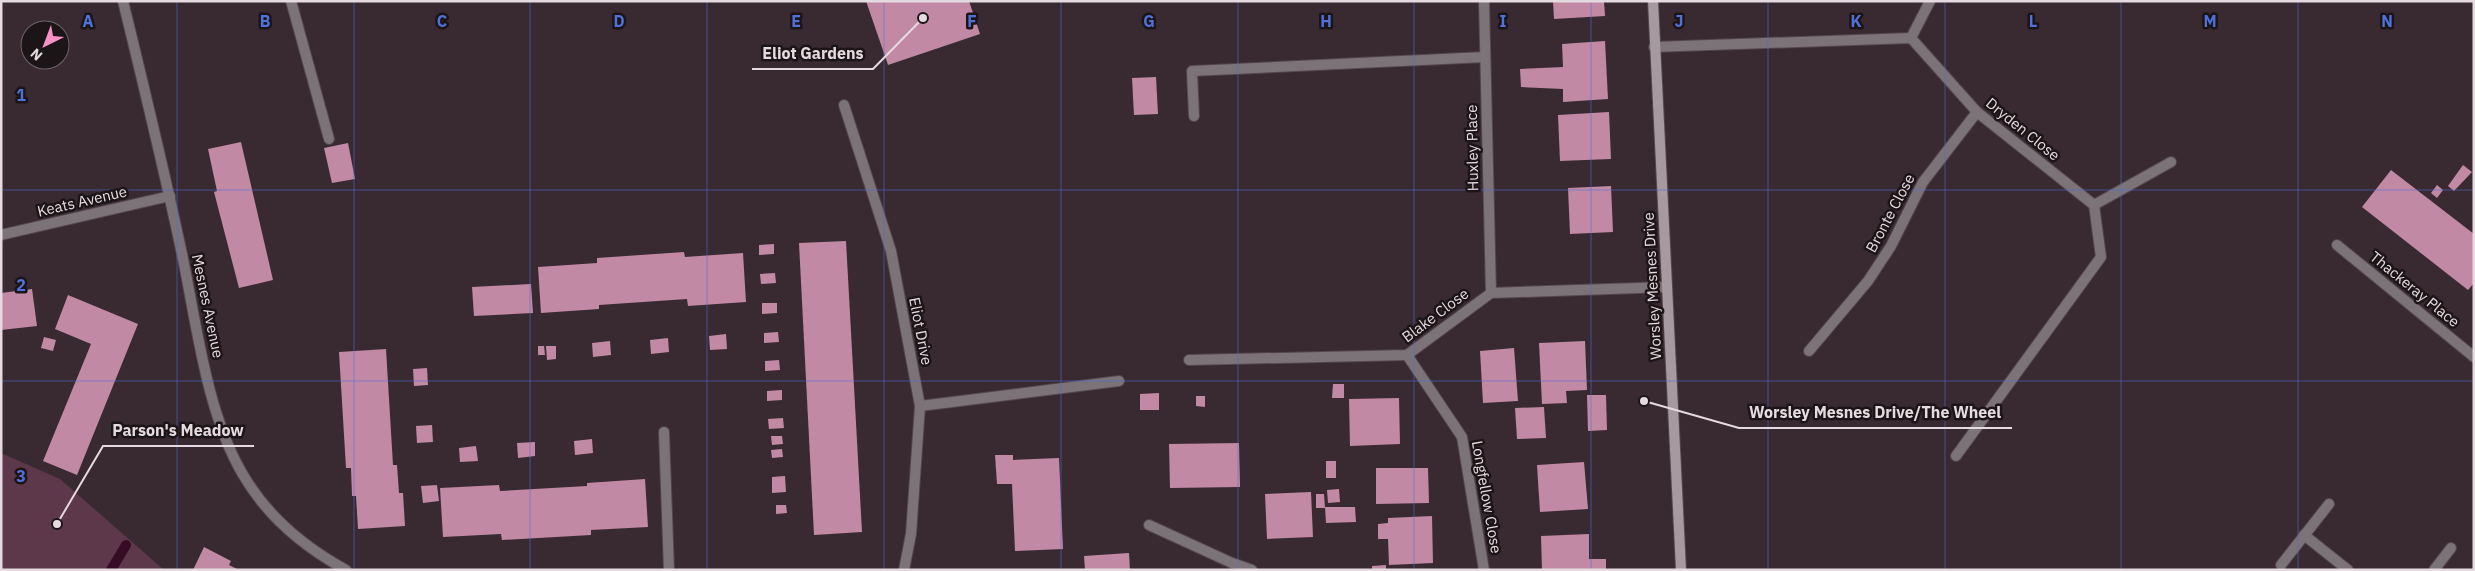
<svg xmlns="http://www.w3.org/2000/svg" width="2475" height="571" font-family="'IBM Plex Sans',sans-serif">
<style>
.green{fill:#5d374a}
.lines{fill:none;stroke-linecap:round;stroke-linejoin:round}
.stream{stroke:#360b24;stroke-width:10}
.building{fill:#c189a4}
.lane-casing{stroke:#55464d;stroke-width:12}
.street-casing{stroke:#55464d;stroke-width:12}
.secondary-casing{stroke:#55464d;stroke-width:12}
.lane{stroke:#7b7377;stroke-width:10}
.street{stroke:#7b7377;stroke-width:10}
.secondary{stroke:#a6999f;stroke-width:10}
.grid{fill:none;stroke:#4f71da;stroke-width:1;stroke-opacity:0.55}
.labels{text-anchor:middle;dominant-baseline:central;stroke-width:5;stroke-linejoin:round;paint-order:stroke}
.street-label{font-size:15px;fill:#e5dadf;stroke:#1c1518}
.grid-label{font-size:16px;text-anchor:middle;font-weight:bold;fill:#4f71da;stroke:#1c1518;stroke-width:5;stroke-linejoin:round;paint-order:stroke}
.leader{fill:none;stroke:#e5dadf;stroke-width:2}
.callout-dot{fill:#e5dadf;stroke:#1c1518;stroke-width:2}
.callout-label{font-size:16px;text-anchor:middle;font-weight:bold;fill:#e5dadf;stroke:#1c1518;stroke-width:5;stroke-linejoin:round;paint-order:stroke}
</style>
<rect width="100%" height="100%" fill="#392a31"/>
<path class="green" d="M1,453L60,479L164,570H1Z"/>
<g class="lines">
<path class="stream" d="M111,570L126,545"/>
</g>
<g class="building">
<path d="M866,1H969L980,34L888,65Z"/>
<path d="M1553,1H1604L1605,16L1554,19Z"/>
<path d="M1605,41L1608,99L1563,102V89L1521,87L1520,69L1563,67L1562,44Z"/>
<path d="M1156,77L1158,114L1134,115L1132,78Z"/>
<path d="M1609,112L1611,159L1560,161L1558,115Z"/>
<path d="M241,142L273,280L239,288L214,192L217,191L208,149Z"/>
<path d="M348,143L355,179L332,183L324,148Z"/>
<path d="M2463,165L2472,172L2454,191L2448,186Z"/>
<path d="M2391,170L2474,234V283L2468,290L2362,207Z"/>
<path d="M2437,185L2443,190L2437,198L2431,193Z"/>
<path d="M1611,186L1613,232L1570,234L1568,188Z"/>
<path d="M846,241L862,532L814,535L799,243Z"/>
<path d="M774,244V254L759,255V245Z"/>
<path d="M684,252L685,257L743,253L746,302L688,306L687,299L599,305V309L541,313L538,267L597,263V258Z"/>
<path d="M775,273L776,283L761,284L760,274Z"/>
<path d="M531,284L533,313L474,316L472,287Z"/>
<path d="M32,289L37,326L1,330V293Z"/>
<path d="M68,295L138,324L77,475L43,461L91,344L55,329Z"/>
<path d="M762,303H777V313L762,314Z"/>
<path d="M778,332L779,342L764,343V333Z"/>
<path d="M726,334L727,349L710,350L709,336Z"/>
<path d="M44,337L56,340L53,351L41,348Z"/>
<path d="M668,338L669,352L651,354L650,340Z"/>
<path d="M610,341L611,355L593,357L592,343Z"/>
<path d="M1585,341L1587,390L1566,391L1567,403L1542,404L1539,343Z"/>
<path d="M538,346H544L545,355H538Z"/>
<path d="M546,346H556V359L547,360Z"/>
<path d="M1514,348L1518,401L1483,403L1480,351Z"/>
<path d="M386,349L393,465H397L399,493H403L405,526L358,529L356,496H352L351,468H346L339,352Z"/>
<path d="M779,360L780,370L765,371V361Z"/>
<path d="M427,368L428,385L414,386L413,369Z"/>
<path d="M1333,384H1344V398H1332Z"/>
<path d="M782,390V400L767,401V391Z"/>
<path d="M1159,393V410H1140V394Z"/>
<path d="M1587,395H1606L1607,430L1588,431Z"/>
<path d="M1196,396H1205V407L1196,406Z"/>
<path d="M1399,398L1400,444L1350,446L1349,399Z"/>
<path d="M1544,407L1546,438L1517,439L1515,408Z"/>
<path d="M783,418L784,428L769,429L768,419Z"/>
<path d="M432,425L433,442L417,443L416,426Z"/>
<path d="M771,436H782L783,444L772,445Z"/>
<path d="M592,439L593,453L575,455L574,441Z"/>
<path d="M535,442V456L518,458L517,443Z"/>
<path d="M1239,443L1240,487L1170,488L1169,444Z"/>
<path d="M476,446L478,461L460,462L459,448Z"/>
<path d="M782,449L783,457L772,458L771,450Z"/>
<path d="M995,455H1013V460L1059,458L1063,549L1015,551L1012,484H997Z"/>
<rect x="1326" y="461" width="10" height="17"/>
<path d="M1584,462L1588,509L1540,512L1537,465Z"/>
<path d="M1376,468H1428L1429,503L1376,504Z"/>
<path d="M785,476L786,492L772,493V477Z"/>
<path d="M645,479L648,527L591,530V535L502,540L501,534L443,537L440,488L499,485L500,491L587,486V483Z"/>
<path d="M437,485L439,501L423,503L421,486Z"/>
<path d="M1339,489L1340,502L1328,503L1327,490Z"/>
<path d="M1311,492L1313,537L1267,539L1265,494Z"/>
<path d="M1316,494H1324L1325,508H1316Z"/>
<path d="M776,505H786L787,513L776,514Z"/>
<path d="M1325,507H1355L1356,522L1326,523Z"/>
<path d="M1432,516L1433,563L1389,565L1388,539H1378V524L1388,523V518Z"/>
<path d="M1589,534V559H1606V570H1542L1541,536Z"/>
<path d="M204,547L231,561L229,565L239,570H193Z"/>
<path d="M1129,553L1130,570H1085L1084,556Z"/>
<path d="M1386,565V570H1372V566Z"/>
</g>
<g class="lines">
<defs>
<g id="lane">
<path d="M291,1L329,139"/>
<path d="M1194,116L1192,71L1485,57"/>
<path d="M664,432L669,570"/>
</g>
<g id="street">
<path d="M123,1C144,87 165,173 183,259C197,327 207,413 242,473C266,515 304,547 346,570"/>
<path d="M1484,1L1491,293"/>
<path d="M1911,38L1930,1"/>
<path d="M1654,47L1911,38L1977,112L2094,205L2101,257L1956,456"/>
<path d="M844,105L891,251L920,406L911,534L904,570"/>
<path d="M2094,205L2171,162"/>
<path d="M1,235L170,196"/>
<path d="M2337,245L2474,357"/>
<path d="M1809,351L1868,281L1891,246L1923,182L1977,112"/>
<path d="M1407,355L1462,437L1484,570"/>
<path d="M1189,360L1407,355L1491,293L1667,287"/>
<path d="M920,406L1119,381"/>
<path d="M1149,525L1232,563L1252,570"/>
<path d="M2304,535L2348,570"/>
<path d="M2281,565L2329,504"/>
<path d="M2434,570L2451,548"/>
</g>
<path id="secondary" d="M1653,1L1681,570"/>
</defs>
<use href="#lane" class="lane-casing"/>
<use href="#street" class="street-casing"/>
<use href="#secondary" class="secondary-casing"/>
<use href="#lane" class="lane"/>
<use href="#street" class="street"/>
<use href="#secondary" class="secondary"/>
</g>
<path class="grid" d="M177,1V570M354,1V570M530,1V570M707,1V570M884,1V570M1061,1V570M1238,1V570M1414,1V570M1591,1V570M1768,1V570M1945,1V570M2121,1V570M2298,1V570M1,190H2474M1,381H2474"/>
<g class="labels">
<g class="street-label">
<text transform="translate(2023 129) rotate(39)">Dryden Close</text>
<text transform="translate(1472 148) rotate(-91)">Huxley Place</text>
<text transform="translate(82 201) rotate(-13)">Keats Avenue</text>
<text transform="translate(1890 213) rotate(-62)">Bronte Close</text>
<text transform="translate(1652 286) rotate(-93)">Worsley Mesnes Drive</text>
<text transform="translate(2415 289) rotate(39)">Thackeray Place</text>
<text transform="translate(208 306) rotate(78)">Mesnes Avenue</text>
<text transform="translate(1435 315) rotate(-37)">Blake Close</text>
<text transform="translate(921 331) rotate(79)">Eliot Drive</text>
<text transform="translate(1487 497) rotate(80)">Longfellow Close</text>
</g>
</g>
<g class="grid-label">
<text x="88" y="27">A</text>
<text x="265" y="27">B</text>
<text x="442" y="27">C</text>
<text x="619" y="27">D</text>
<text x="796" y="27">E</text>
<text x="972" y="27">F</text>
<text x="1149" y="27">G</text>
<text x="1326" y="27">H</text>
<text x="1503" y="27">I</text>
<text x="1679" y="27">J</text>
<text x="1856" y="27">K</text>
<text x="2033" y="27">L</text>
<text x="2210" y="27">M</text>
<text x="2387" y="27">N</text>
<text x="21" y="101">1</text>
<text x="21" y="291">2</text>
<text x="21" y="482">3</text>
</g>
<path class="leader" d="M923 18L873 69H752M1644 401L1739 428H2012M57 524L103 446H254"/>
<g class="callout-dot">
<circle cx="923" cy="18" r="5"/>
<circle cx="1644" cy="401" r="5"/>
<circle cx="57" cy="524" r="5"/>
</g>
<g class="callout-label">
<text x="813" y="59">Eliot Gardens</text>
<text x="1875" y="418">Worsley Mesnes Drive/The Wheel</text>
<text x="178" y="436">Parson's Meadow</text>
</g>
<rect width="2475" height="571" fill="none" stroke="#e5dadf" stroke-width="5"/>
<g transform="translate(45 45) rotate(222)"><circle r="24" fill="#1c1518" stroke="#6c6468"/>
<path d="M0-4L9 19L0 12L-9 19Z" fill="#fa8fc6"/>
<text y="-8" font-size="14" font-weight="bold" text-anchor="middle" fill="#e5dadf">N</text>
</g>
</svg>
